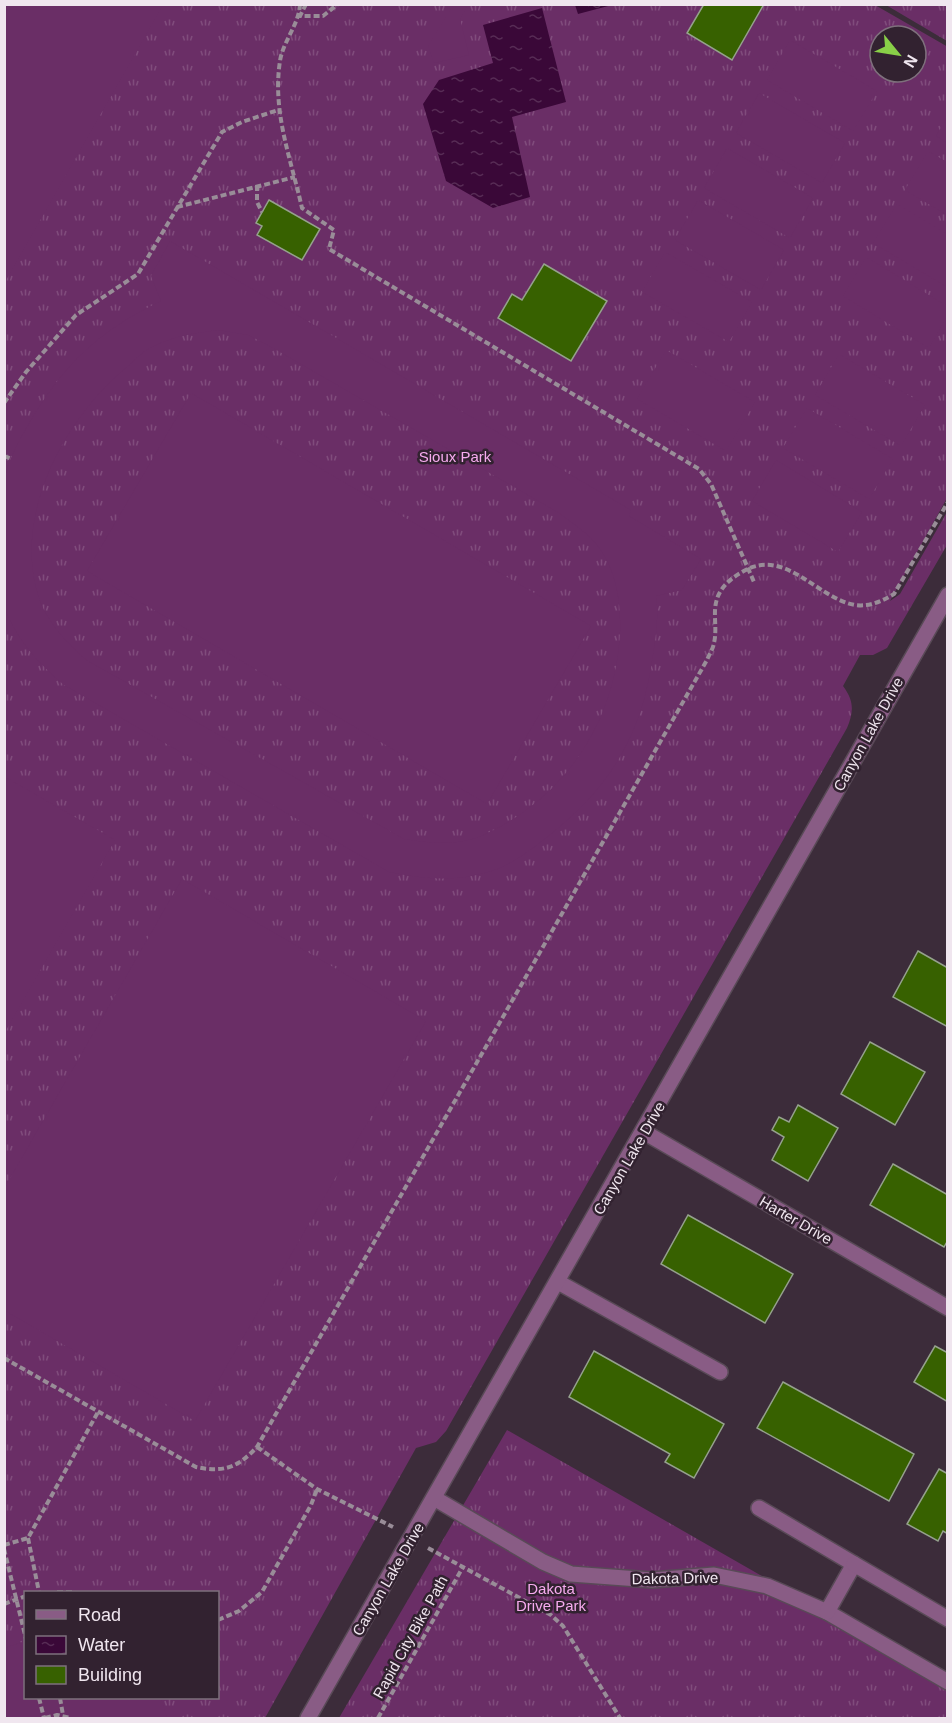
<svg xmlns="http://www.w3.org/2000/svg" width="952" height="1723" font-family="Arial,sans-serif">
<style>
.grass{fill:url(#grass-tufts);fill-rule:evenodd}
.garden{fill:#6a2e66;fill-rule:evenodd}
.water{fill:url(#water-ripples)}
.building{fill:#376100;stroke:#95a18d;stroke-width:1.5}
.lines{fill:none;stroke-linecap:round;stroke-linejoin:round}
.minor-casing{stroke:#594a57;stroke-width:18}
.path{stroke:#998d98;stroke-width:4;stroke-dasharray:6 3;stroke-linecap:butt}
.minor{stroke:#895c85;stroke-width:15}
.labels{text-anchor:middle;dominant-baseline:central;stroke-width:5;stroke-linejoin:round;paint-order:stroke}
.park-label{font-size:15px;fill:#f7abef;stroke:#322230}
.street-label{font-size:15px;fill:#f0e6ef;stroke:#322230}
</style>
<defs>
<pattern id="grass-tufts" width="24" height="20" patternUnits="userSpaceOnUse" patternTransform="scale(1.5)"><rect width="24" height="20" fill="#6a2e66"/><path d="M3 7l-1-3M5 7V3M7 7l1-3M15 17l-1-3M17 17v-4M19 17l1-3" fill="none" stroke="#804c7c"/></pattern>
<pattern id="water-ripples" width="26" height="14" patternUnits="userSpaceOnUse" patternTransform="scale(1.5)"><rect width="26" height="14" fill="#3a0838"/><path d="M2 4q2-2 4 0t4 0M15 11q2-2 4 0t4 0" fill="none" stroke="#572c55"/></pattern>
</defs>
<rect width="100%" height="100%" fill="#3c2c3a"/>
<g class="grass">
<path d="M5,5H875L948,47L947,498L890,601L900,594L947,512V545L887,648L873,655H860L843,686C854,701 854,711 847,728L446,1431L436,1442L416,1448L265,1718H5ZM880,36H916V72H880ZM26,1592H218V1698H26Z"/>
<path d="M886,5H947V41Z"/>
<path d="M507,1430L947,1682V1718H339Z"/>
</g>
<g class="garden">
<path d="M5,4L163,5L5,282L4,5Z"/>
<path d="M454,4L468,5L460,19L469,55L434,63L428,46Z"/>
<path d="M790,40L877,91L853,131L767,80Z"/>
<path d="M759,93L845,143L822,183L736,133Z"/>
<path d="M947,117V143L936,136Z"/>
<path d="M727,148L813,198L790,238L704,188Z"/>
<path d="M928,151L947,162V215L905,190Z"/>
<path d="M698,200L784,250L761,290L675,240Z"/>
<path d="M897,204L947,234V287L873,243Z"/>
<path d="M170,241L631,510L629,516L701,559L682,590L656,596C659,615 656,636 653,655C642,736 610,788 546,838C529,851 510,866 488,872C455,882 423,879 389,872L64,685C38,663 18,641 5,609C4,567 0,523 4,481C7,463 18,442 27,427C62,366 98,331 161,301L151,276ZM218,330L248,335L273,348L559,513C573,524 590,534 600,549C617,573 621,604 620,632C616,722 564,800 481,836C457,846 429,843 404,839L88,661C65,642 43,618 36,588C16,508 67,416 127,367C135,360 143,351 152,347C173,336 195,333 218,330Z"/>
<path d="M665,252L752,302L729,342L642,292Z"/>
<path d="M866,257L947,306V316L929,348L843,296Z"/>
<path d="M666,350L755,402L726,451L637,399Z"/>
<path d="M839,354L925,405L901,446L815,395Z"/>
<path d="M191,393L591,626L487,804L87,571Z"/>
<path d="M807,408L893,459L869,499L783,448Z"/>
<path d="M776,460L862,512L838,552L752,501Z"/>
<path d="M5,777L115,840L5,1032Z"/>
<path d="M182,879L426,1021L195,1421L4,1310L5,1187Z"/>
<path d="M25,1641L26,1698H161L167,1718H5V1648Z"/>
</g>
<g class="water">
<path d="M575,5V4L612,5L578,14Z"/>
<path d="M542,8L566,102L512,117L530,197L493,208L446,181L423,104L439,80L493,63L483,25Z"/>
</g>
<g class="building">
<path d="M704,4H764L732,60L687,33Z"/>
<path d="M269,200L320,229L302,260L257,235L262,226L256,223Z"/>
<path d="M544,264L607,301L571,361L498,318L512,294L522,300Z"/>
<path d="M918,951L948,968V1027L893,997Z"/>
<path d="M870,1042L925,1072L895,1125L841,1094Z"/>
<path d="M798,1105L838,1128L808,1181L772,1160L784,1137L772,1130L779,1117L789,1122Z"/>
<path d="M893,1164L948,1195V1240L944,1247L870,1205Z"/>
<path d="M688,1215L793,1274L765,1323L661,1264Z"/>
<path d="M935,1346L948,1353V1402L914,1382Z"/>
<path d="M594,1351L724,1424L694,1478L665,1462L670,1454L569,1397Z"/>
<path d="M783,1382L914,1454L889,1501L757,1428Z"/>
<path d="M939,1469L948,1474V1534L943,1531L938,1541L907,1524Z"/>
</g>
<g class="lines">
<defs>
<g id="minor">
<path d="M644,1132L948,1308"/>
<path d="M558,1282L720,1372"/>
<path d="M434,1498L543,1562L571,1574L652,1580L714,1575L767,1586L827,1612L948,1682"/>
<path d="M759,1508L854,1564L827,1612"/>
<path d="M854,1564L948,1619"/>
<path d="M308,1718L948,595"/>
</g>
</defs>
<use href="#minor" class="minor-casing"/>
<g class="path">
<path d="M300,4C299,25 283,41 280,61C272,112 291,159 302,208L334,230L329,249L699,469L711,484L754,582"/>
<path d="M306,4L300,16H323L338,4"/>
<path d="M257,185V202L262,212"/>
<path d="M177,207L295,177"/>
<path d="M4,403L26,372L76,315L138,274L222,132L242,122L278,110"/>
<path d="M4,456L12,459"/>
<path d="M4,1358L196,1467C225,1473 238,1467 257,1447L707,660C709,655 713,649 714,643C718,626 711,610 719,594C724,584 733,577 742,572C785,546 816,598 855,605C870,607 882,601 894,594L948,502"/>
<path d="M257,1447L317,1489L393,1527"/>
<path d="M28,1538L39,1592"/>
<path d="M4,1545L28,1538L98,1412"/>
<path d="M428,1548L551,1615L563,1626L620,1718"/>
<path d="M4,1549L26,1639"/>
<path d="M57,1592H73"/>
<path d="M4,1604L26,1596"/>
<path d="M218,1620L239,1611L262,1592L311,1505L317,1489"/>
<path d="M39,1698L44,1718"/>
<path d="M60,1698L63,1715"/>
<path d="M45,1718L57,1715L71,1718"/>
<path d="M378,1718L463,1567"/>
</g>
<use href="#minor" class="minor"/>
</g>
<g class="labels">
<g class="park-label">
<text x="455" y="456">Sioux Park</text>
<text x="551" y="1588">Dakota<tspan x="551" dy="17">Drive Park</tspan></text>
</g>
<g class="street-label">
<text transform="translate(868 734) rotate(-61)">Canyon Lake Drive</text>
<text transform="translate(629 1158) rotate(-60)">Canyon Lake Drive</text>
<text transform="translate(796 1220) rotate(30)">Harter Drive</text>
<text transform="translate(675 1578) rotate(-1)">Dakota Drive</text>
<text transform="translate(388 1579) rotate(-60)">Canyon Lake Drive</text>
<text transform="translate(410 1637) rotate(-61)">Rapid City Bike Path</text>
</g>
</g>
<rect width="952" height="1723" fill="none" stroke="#f0e6ef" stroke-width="12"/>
<rect x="24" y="1591" width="195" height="108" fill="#322230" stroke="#7e707c" stroke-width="1.5"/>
<rect x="36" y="1610" width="30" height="9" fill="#895c85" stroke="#7e707c" stroke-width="1.5"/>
<text x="78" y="1621" font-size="18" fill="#f0e6ef">Road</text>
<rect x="36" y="1636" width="30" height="18" fill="url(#water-ripples)" stroke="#7e707c" stroke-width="1.5"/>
<text x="78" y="1651" font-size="18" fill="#f0e6ef">Water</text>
<rect x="36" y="1666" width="30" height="18" fill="#376100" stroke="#7e707c" stroke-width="1.5"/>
<text x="78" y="1681" font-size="18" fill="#f0e6ef">Building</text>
<g transform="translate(898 54) rotate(120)"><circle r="28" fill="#322230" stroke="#7e707c" stroke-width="1.5"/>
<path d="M0-4.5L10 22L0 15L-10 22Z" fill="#89cf48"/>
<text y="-9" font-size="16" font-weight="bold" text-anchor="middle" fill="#f0e6ef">N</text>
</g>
</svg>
